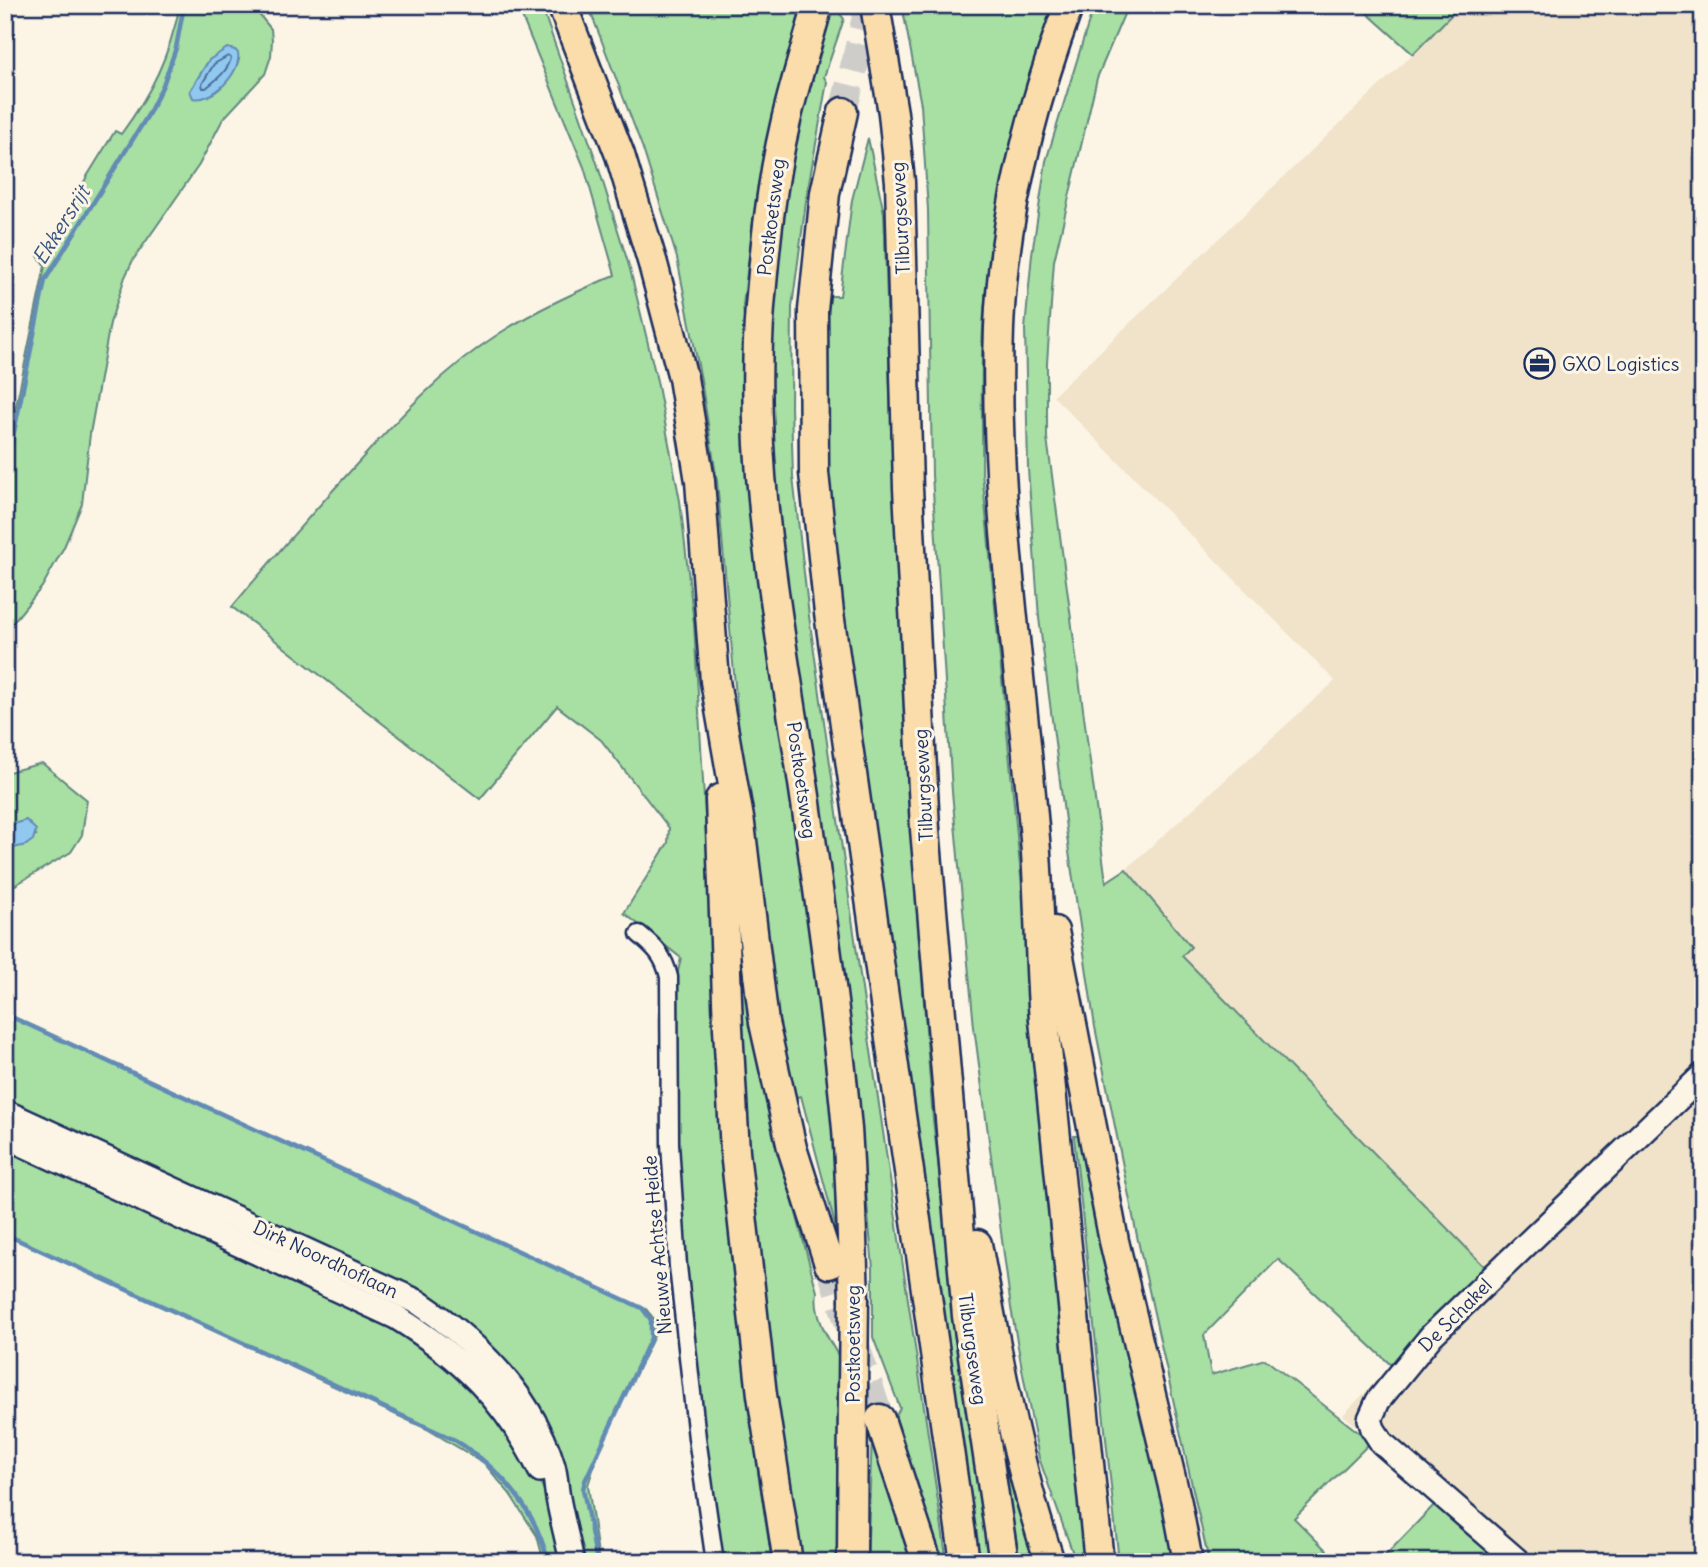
<svg xmlns="http://www.w3.org/2000/svg" width="1708" height="1567" font-family="Delius,sans-serif">
<style>
.built{fill:#f1e3ca}
.green{fill:#a8dfa3;stroke:#628780;stroke-width:2;fill-rule:evenodd}
.water{fill:#91c8ef;stroke:#628bb5;stroke-width:2}
.lines{fill:none;stroke-linecap:round;stroke-linejoin:round}
.shore{stroke:#4a6c98;stroke-width:2}
.stream{stroke:#628bb5;stroke-width:4.5}
.highway-tunnel{stroke:#cfcdca;stroke-width:28;stroke-dasharray:28 14;stroke-linecap:butt}
.street-casing{stroke:#1b2f5e;stroke-width:21}
.secondary-casing{stroke:#1b2f5e;stroke-width:28}
.highway-casing{stroke:#1b2f5e;stroke-width:33}
.street{stroke:#fcf5e5;stroke-width:16}
.secondary{stroke:#fcf5e5;stroke-width:23}
.highway{stroke:#fbddab;stroke-width:28}
.highway-bridge-casing{stroke:#1b2f5e;stroke-width:33;stroke-linecap:butt}
.highway-bridge{stroke:#fbddab;stroke-width:28}
.labels{text-anchor:middle;dominant-baseline:central;stroke-width:6;stroke-linejoin:round;paint-order:stroke}
.street-label{font-size:19px;fill:#1b2f5e;stroke:#fcf5e5}
.poi-label{font-size:19px;fill:#1b2f5e;stroke:#fcf5e5;text-anchor:start}
.water-label{font-size:21px;font-style:italic;fill:#385582;stroke:#fcf5e5}
</style>
<rect width="100%" height="100%" fill="#fcf5e5"/>
<filter id="ink" filterUnits="userSpaceOnUse"><feTurbulence type="fractalNoise" baseFrequency=".0143" numOctaves="2"/><feDisplacementMap in="SourceGraphic" scale="14" xChannelSelector="R" yChannelSelector="G"/><feConvolveMatrix kernelMatrix="1 2 1 2 8 2 1 2 1" color-interpolation-filters="sRGB"/></filter>
<g filter="url(#ink)">
<path class="built" d="M1453,5H1703V1562H1520L1343,1415L1486,1268L1182,956L1191,947L1126,869L1335,681L1053,396L1413,54L1457,10Z"/>
<g class="green">
<path d="M180,5H259L257,12L271,29L272,40L271,56L265,74L223,119L199,165L133,260L125,277L110,323L90,434L82,504L64,547L42,587L5,632V459L45,266L38,256L68,215L86,178L115,131L121,134C152,92 169,57 180,5ZM239,59C231,86 214,85 190,91L209,60Z"/>
<path d="M517,5H541L597,163L630,269L657,381L680,501L694,624L717,1025L757,1465L772,1562H721L715,1533L684,1267L675,1145L677,976L681,958L624,913L668,843L669,828L601,740L557,706L480,799L232,607C272,559 313,512 355,466C399,417 445,368 500,333C536,310 576,292 615,275L584,167Z"/>
<path d="M588,5H801L776,127L758,184L743,305L747,358L827,1023L843,1255L801,1096L788,1099L746,810L717,481L701,380L677,258L643,149Z"/>
<path d="M825,5H833L844,19L824,77L827,82L807,194L792,307L791,406L793,477L809,616L867,1024L947,1562H935L893,1421L900,1408L873,1337V1268L862,1149L818,802L771,479L768,311L782,185Z"/>
<path d="M902,5H1053C1016,104 989,221 983,327C980,375 983,424 982,472L1087,1562H1076L1039,1458L1023,1374L1011,1308L974,1027L952,792L932,475L928,210L921,105Z"/>
<path d="M1094,5H1128L1097,78L1054,261L1047,363V438L1106,882L1126,869L1191,947L1182,956L1487,1269L1391,1365L1278,1259L1204,1335L1211,1375L1265,1359L1371,1442L1294,1518L1338,1562H1209L1137,1236L1095,1027L1069,852L1039,618L1028,469L1025,329L1032,254L1046,161Z"/>
<path d="M1358,5H1453L1457,9L1413,54Z"/>
<path d="M868,138L884,213L893,477L908,793L933,1120L965,1383L990,1562H976L866,796L824,473L826,296H840L852,200Z"/>
<path d="M42,763L87,800L82,835L71,852L5,891V850L36,835L20,822L5,827V773Z"/>
<path d="M732,898L752,1024L780,1153L817,1292C813,1315 829,1341 841,1360L843,1562H800L773,1401L746,1151Z"/>
<path d="M5,1013L646,1309L655,1320V1334L600,1448L588,1485L599,1562H582L574,1520L475,1340L5,1107Z"/>
<path d="M1074,1136H1080L1130,1369L1164,1502L1176,1562H1119Z"/>
<path d="M5,1141L391,1320L464,1372L536,1472L548,1500L564,1562H544L537,1536L510,1494L484,1463L427,1429L5,1235Z"/>
<path d="M996,1400L1036,1562H1018Z"/>
<path d="M872,1437L911,1562H867Z"/>
<path d="M1438,1501L1504,1562H1379Z"/>
</g>
<g class="water">
<path d="M227,48L235,50L238,53C242,72 212,103 193,98L190,91L209,60Z"/>
<path d="M26,820L36,830L33,840L26,845L5,850V827Z"/>
</g>
<g class="lines">
<path class="shore" d="M228,56L231,58C228,71 216,80 206,88H203L202,84L214,64Z"/>
<g class="stream">
<path d="M5,476L45,280L148,115L163,85L176,48L184,5"/>
<path d="M5,1014L642,1308L651,1320V1338L585,1481L583,1489L597,1562"/>
<path d="M5,1234L455,1440C500,1469 536,1509 548,1562"/>
</g>
<g class="highway-tunnel">
<path d="M843,112L869,5"/>
<path d="M829,1264L880,1419"/>
</g>
<defs>
<path id="street" d="M639,934C655,947 664,956 669,977L670,1144L678,1266L697,1438L715,1562"/>
<g id="secondary">
<path d="M5,1112L418,1302C477,1342 532,1396 553,1466C556,1477 556,1488 558,1498C562,1520 568,1541 572,1562"/>
<path d="M5,1136L396,1317C461,1357 506,1401 540,1470"/>
<path d="M1519,1562L1382,1443L1373,1429L1370,1419L1378,1401L1432,1335L1703,1075"/>
</g>
<g id="highway">
<path d="M562,5L620,155L653,264L683,378L700,481L715,681L740,824L764,1023L792,1148L829,1264"/>
<path d="M818,5C807,45 794,85 785,125C771,185 765,247 760,307C747,474 782,639 806,803C821,911 837,1020 847,1129C851,1185 852,1243 854,1299"/>
<path d="M875,5L893,113L900,182L908,488L925,829L967,1316L1004,1562"/>
<path d="M1069,5C1031,108 1003,218 999,328C993,499 1021,669 1035,839C1040,899 1039,960 1044,1020C1062,1201 1081,1381 1099,1562"/>
<path d="M843,112L825,193L813,310L814,473L829,613L965,1562"/>
<path d="M720,799L728,1028L735,1152L762,1395L788,1562"/>
<path d="M1054,931L1114,1241L1177,1503L1188,1562"/>
<path d="M977,1244C997,1350 1015,1459 1050,1562"/>
<path d="M880,1419L927,1562"/>
<path d="M852,1562L853,1388"/>
</g>
</defs>
<use href="#street" class="street-casing"/>
<use href="#secondary" class="secondary-casing"/>
<use href="#highway" class="highway-casing"/>
<use href="#street" class="street"/>
<use href="#secondary" class="secondary"/>
<use href="#highway" class="highway"/>
<defs>
<path id="highway-bridge" d="M853,1388L854,1299"/>
</defs>
<use href="#highway-bridge" class="highway-bridge-casing"/>
<use href="#highway-bridge" class="highway-bridge"/>
</g>
</g>
<defs>
<symbol id="office-ring" viewBox="-11 -11 22 22"><circle r="9.5" fill="#fcf5e5" stroke="#1b2f5e" stroke-width="1.5"/><path d="M-6-3h4V-5.5h4V-3h4V5H-6ZM-1-4.5V-3h2v-1.5ZM-6 0V1H6V0Z" fill="#1b2f5e"/></symbol>
</defs>
<g fill-rule="evenodd">
<use href="#office-ring" x="1522" y="346" width="35" height="35"/>
</g>
<g class="labels">
<g class="street-label">
<text transform="translate(771 217) rotate(-83)">Postkoetsweg</text>
<text transform="translate(900 218) rotate(-93)">Tilburgseweg</text>
<text transform="translate(802 780) rotate(82)">Postkoetsweg</text>
<text transform="translate(923 785) rotate(-93)">Tilburgseweg</text>
<text transform="translate(657 1245) rotate(-95)">Nieuwe Achtse Heide</text>
<text transform="translate(326 1259) rotate(25)">Dirk Noordhoflaan</text>
<text transform="translate(1455 1315) rotate(-45)">De Schakel</text>
<text transform="translate(853 1344) rotate(-90)">Postkoetsweg</text>
<text transform="translate(973 1349) rotate(82)">Tilburgseweg</text>
</g>
<g class="poi-label">
<text x="1562" y="364">GXO Logistics</text>
</g>
<g class="water-label">
<text transform="translate(61 225) rotate(-58)">Ekkersrijt</text>
</g>
</g>
<rect width="1708" height="1567" fill="none" stroke="#fcf5e5" stroke-width="28"/>
<rect x="14" y="14" width="1680" height="1539" fill="none" stroke="#1b2f5e" stroke-width="2.5" filter="url(#ink)"/>
</svg>
